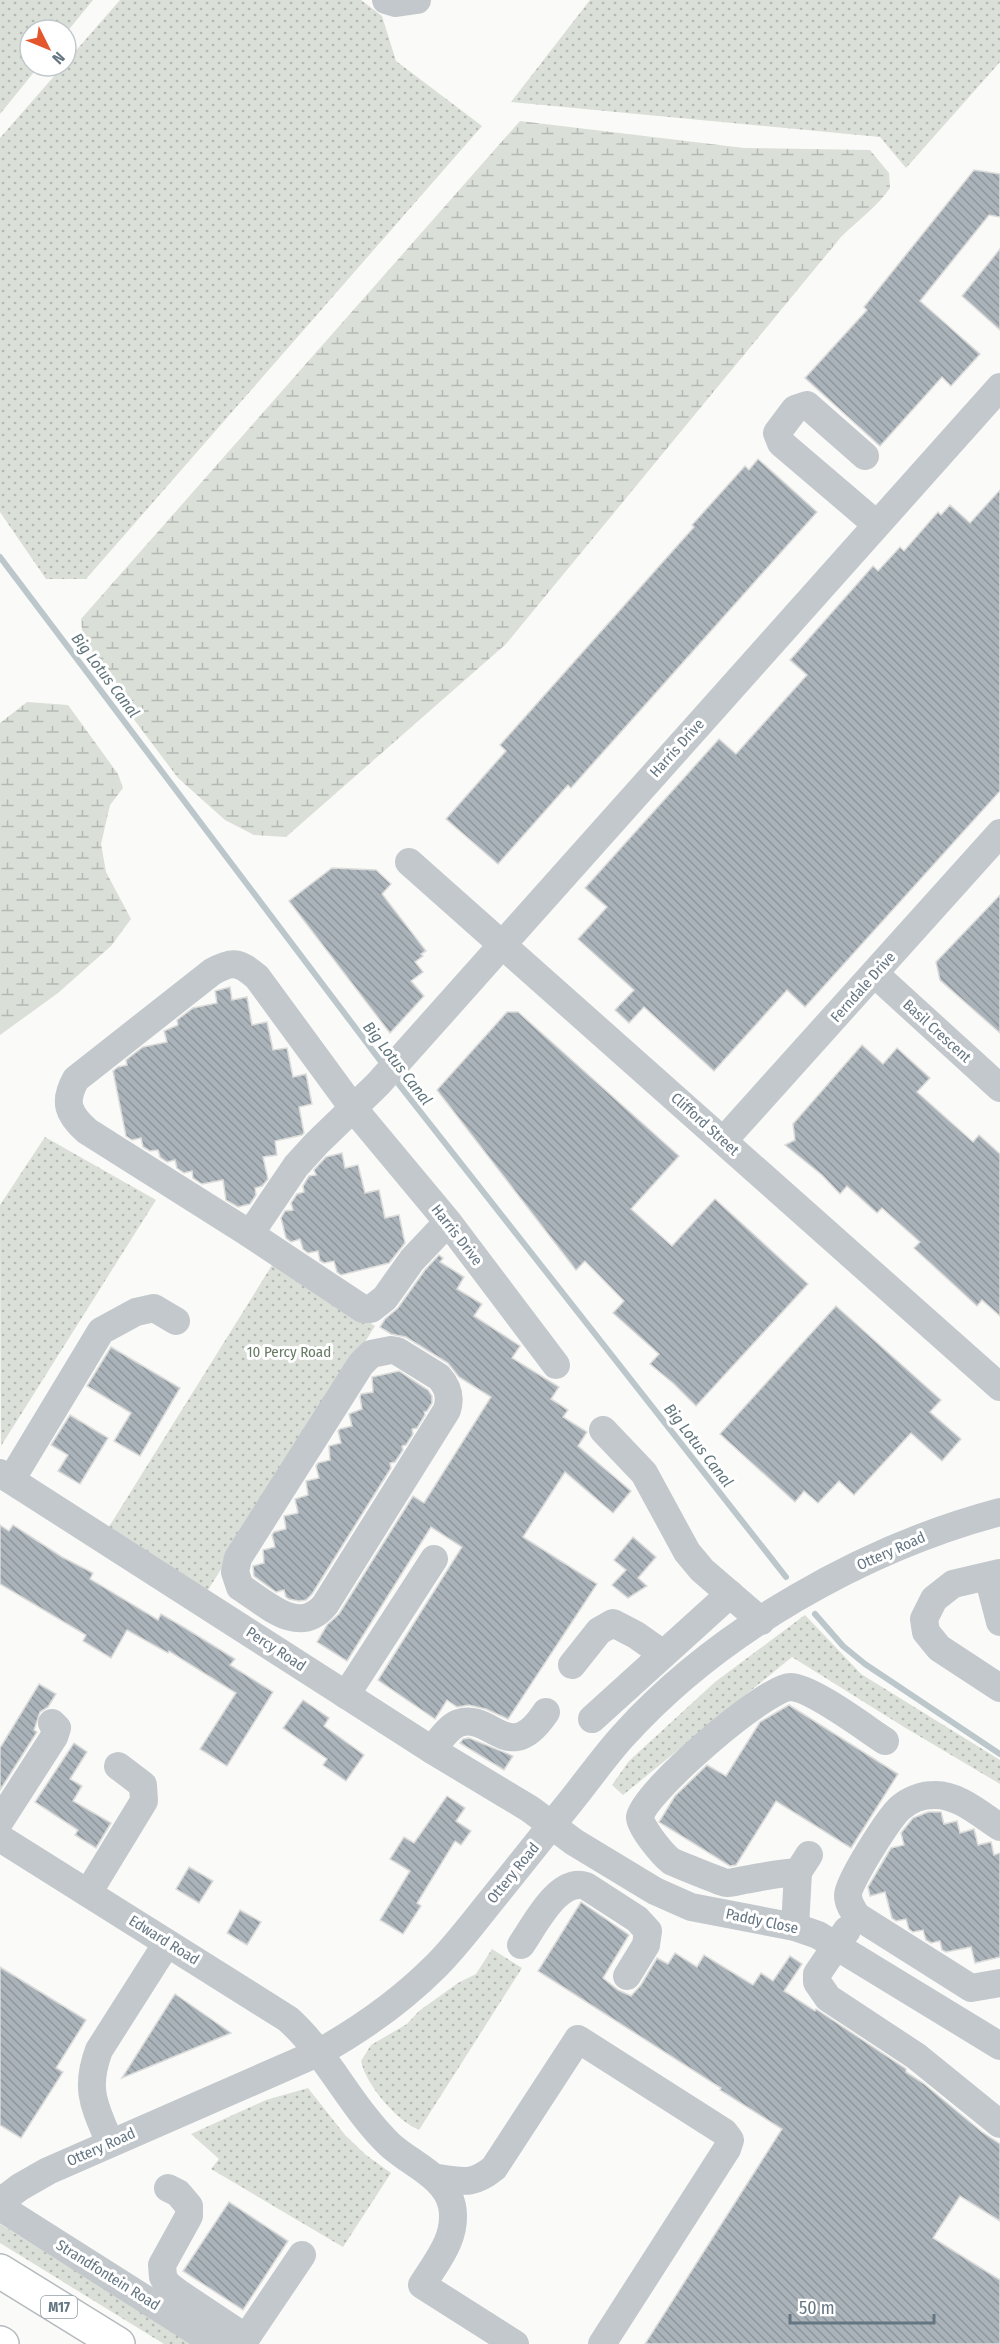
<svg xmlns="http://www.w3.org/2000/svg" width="1000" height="2344" font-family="'Fira Sans Condensed',sans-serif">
  <defs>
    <pattern id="green-dots" width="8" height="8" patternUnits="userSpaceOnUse" patternTransform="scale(1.5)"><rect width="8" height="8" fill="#dadfd7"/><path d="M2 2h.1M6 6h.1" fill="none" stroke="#b4b9b4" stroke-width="1.8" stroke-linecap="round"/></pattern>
    <pattern id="wetland-marsh" width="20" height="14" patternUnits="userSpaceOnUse" patternTransform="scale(1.5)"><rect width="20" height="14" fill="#dadfd7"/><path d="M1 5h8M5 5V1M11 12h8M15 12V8" fill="none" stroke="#b4b9b4"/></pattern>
    <pattern id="building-back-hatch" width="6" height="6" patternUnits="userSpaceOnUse" patternTransform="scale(1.5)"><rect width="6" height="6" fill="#aab3b9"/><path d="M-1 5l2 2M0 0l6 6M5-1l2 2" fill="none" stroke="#8e969c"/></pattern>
  </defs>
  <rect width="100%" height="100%" fill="#fafaf8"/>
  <g fill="url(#green-dots)">
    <polygon points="0,0 93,0 66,33 66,30 30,30 30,66 39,66 0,114"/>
    <polygon points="120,0 361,0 382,16 396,61 482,126 86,579 46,579 0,512 0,138 63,66 66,66 66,62"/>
    <polygon points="590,0 1000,0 1000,62 906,168 880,137 511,102"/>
    <polygon points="45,1137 156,1200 1,1446 0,1205"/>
    <polygon points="274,1262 375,1326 206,1593 107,1530"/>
    <polygon points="805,1615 861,1674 1000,1760 1000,1784 904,1727 792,1657 623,1795 612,1785 629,1761 715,1682"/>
    <path d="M492 1949 522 1968 419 2130C396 2120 366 2085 361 2061L371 2045 407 2024 419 2011 458 1983 476 1974Z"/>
    <polygon points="308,2088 345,2135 366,2155 391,2173 343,2247 211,2169 219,2159 191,2134 266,2100"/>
    <polygon points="0,2224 193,2344 164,2344 18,2254 0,2243"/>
  </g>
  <g fill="url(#wetland-marsh)">
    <path d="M520 121 744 148 870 150 889 173 890 188C878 206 857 221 841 237L506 644 286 837 254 835 225 820 178 778 84 653 81 619Z"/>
    <polygon points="27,702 68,705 118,774 123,788 110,805 101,844 106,872 131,919 111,946 58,993 0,1035 0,723"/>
  </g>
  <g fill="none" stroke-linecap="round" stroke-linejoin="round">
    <g stroke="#bbc7cb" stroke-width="6">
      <polyline points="0,557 385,1067"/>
      <polyline points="393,1077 786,1577"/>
      <polyline points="815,1614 843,1646 865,1664 1000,1754"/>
    </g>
  </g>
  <g fill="url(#building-back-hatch)" stroke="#dcdcda" stroke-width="1.5">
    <polygon points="974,170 1000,174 1000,217 989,215 920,301 980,354 951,386 942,377 880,446 805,378 867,310 864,307"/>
    <polygon points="1000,249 1000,330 962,296"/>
    <polygon points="758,459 817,512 571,788 568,785 498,864 446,819 506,751 500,745 694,527 692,525 745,466 749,470"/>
    <polygon points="1000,490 1000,791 805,1007 787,990 714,1071 644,1007 629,1023 615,1010 634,990 578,939 607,907 585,888 719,739 736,754 807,675 790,660 873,566 878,571 900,547 904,551 938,512 941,515 950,505 970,523"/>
    <polygon points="332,868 376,870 391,884 382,894 426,951 421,954 423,956 415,962 423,972 411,981 424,996 390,1033 289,901"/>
    <polygon points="1000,895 1000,1033 940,980 936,962"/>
    <polygon points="230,987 232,1000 247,997 252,1025 267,1022 273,1050 287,1048 293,1077 306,1074 312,1104 299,1107 304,1133 302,1135 275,1141 277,1155 263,1157 268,1179 262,1186 255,1188 256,1195 250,1204 238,1207 226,1200 223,1180 202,1184 193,1178 192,1171 184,1173 177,1168 175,1160 167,1162 160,1157 158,1150 150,1151 143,1147 141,1138 132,1140 126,1136 113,1071 118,1067 127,1065 126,1060 143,1047 167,1042 164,1031 178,1025 177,1020 193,1008 217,1003 215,991"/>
    <polygon points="507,1012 518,1012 679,1156 631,1209 672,1246 715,1199 808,1284 696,1406 673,1383 650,1364 659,1354 613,1313 624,1301 585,1261 576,1270 437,1090"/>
    <polygon points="862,1045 883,1064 897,1048 930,1078 917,1092 973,1142 979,1135 1000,1154 1000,1316 982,1300 977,1306 914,1248 920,1242 882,1208 877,1213 847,1186 840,1194 822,1175 785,1145 795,1140 793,1124"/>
    <polygon points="342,1153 345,1168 358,1165 365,1193 379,1190 385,1218 399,1215 405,1243 389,1263 341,1275 337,1272 334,1261 324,1263 320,1261 318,1251 308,1253 303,1249 300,1239 291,1242 286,1238 281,1218 285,1211 293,1210 291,1203 297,1194 304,1192 303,1186 309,1176 316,1175 314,1170 326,1157"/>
    <polygon points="439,1255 443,1258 440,1262 464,1277 457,1289 482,1304 474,1316 520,1346 512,1358 559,1387 551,1399 568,1410 563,1417 587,1432 578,1446 631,1491 613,1513 565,1472 523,1537 597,1584 508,1719 486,1709 469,1705 457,1707 447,1700 435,1719 378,1680 462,1547 431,1527 347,1661 317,1642 327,1625 339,1614 413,1496 424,1503 491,1397 459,1377 448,1363 406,1337 391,1334 380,1327 385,1319 398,1308 425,1270"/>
    <polygon points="836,1306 941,1400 930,1412 961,1439 942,1461 911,1433 854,1495 839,1481 818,1503 804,1491 795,1502 720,1434"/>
    <polygon points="111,1347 180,1388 140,1456 114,1441 131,1413 87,1386"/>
    <polygon points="399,1371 428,1390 432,1396 432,1403 427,1411 424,1412 425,1415 417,1428 412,1429 413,1434 406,1445 402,1446 403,1450 395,1462 390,1463 391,1468 312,1594 306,1600 299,1601 289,1599 286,1597 284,1590 276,1592 254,1576 253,1566 264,1563 263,1550 275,1547 272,1535 274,1532 286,1529 284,1516 298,1513 295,1499 308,1495 306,1481 319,1478 316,1466 318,1463 330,1460 329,1446 341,1443 338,1431 340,1429 352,1426 349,1414 362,1409 360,1397 361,1394 373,1392 372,1377"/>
    <polygon points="70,1415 108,1438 80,1484 58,1471 68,1455 51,1445"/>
    <polygon points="0,1525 9,1531 13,1525 62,1557 93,1573 90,1579 158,1620 161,1614 185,1628 235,1659 230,1665 273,1692 227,1766 200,1749 236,1693 169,1651 168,1653 127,1630 111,1658 83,1641 86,1635 0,1584"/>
    <polygon points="633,1537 656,1557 638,1578 647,1586 628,1598 612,1585 626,1570 614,1560"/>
    <polygon points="39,1684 56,1694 48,1707 40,1712 34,1730 37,1732 0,1790 0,1748"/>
    <polygon points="303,1700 329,1718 324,1726 364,1755 346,1781 323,1765 327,1759 283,1728"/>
    <polygon points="789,1705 898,1774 851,1848 776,1801 736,1865 730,1866 659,1822 675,1796 707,1765 726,1776 760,1722"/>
    <polygon points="469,1738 513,1756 504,1770 460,1743 463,1739"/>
    <polygon points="74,1743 87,1752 70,1779 82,1786 73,1801 111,1823 96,1848 75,1835 78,1830 35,1802"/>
    <polygon points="447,1796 465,1808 456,1821 471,1831 461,1845 455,1841 417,1903 421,1906 403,1934 380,1920 410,1871 390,1859 404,1837 414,1843"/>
    <polygon points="928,1812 941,1812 944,1824 957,1821 960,1833 974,1829 978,1845 991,1842 994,1855 1000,1853 1000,1957 975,1963 971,1947 946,1952 942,1950 940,1941 931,1943 926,1940 923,1930 913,1932 909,1929 906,1919 896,1921 892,1918 885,1892 870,1896 868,1887 891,1848 904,1845 901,1833 913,1818"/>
    <polygon points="189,1867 213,1881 199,1903 176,1889"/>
    <polygon points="581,1902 629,1935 603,1978 618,1990 631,1996 641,1985 657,1958 668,1964 675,1953 697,1967 704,1955 753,1985 761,1973 773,1981 790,1956 802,1964 784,1991 815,2011 816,2009 906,2069 906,2072 923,2083 982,2132 1000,2144 1000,2221 960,2196 933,2238 1000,2280 1000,2344 645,2344 782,2129 720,2090 721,2088 538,1971"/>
    <polygon points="240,1910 261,1922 247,1945 227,1933"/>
    <polygon points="0,1967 86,2020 56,2068 63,2072 21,2138 0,2125"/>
    <polygon points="175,1994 231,2033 122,2078"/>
    <polygon points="229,2202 288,2241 243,2310 183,2271"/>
  </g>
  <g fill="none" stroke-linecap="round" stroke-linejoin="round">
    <g stroke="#b5babe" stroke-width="36">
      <g id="major">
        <polyline points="0,2271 118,2344"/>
        <polyline points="0,2343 2,2344"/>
      </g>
    </g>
    <g stroke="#c3c8cc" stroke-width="28">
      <polyline points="386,0 396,3 417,0"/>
      <polyline points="865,456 807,405 795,409 777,433 781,443 876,524"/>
      <polyline points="409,862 1000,1387"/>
      <polyline points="875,974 1000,1088"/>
      <polyline points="724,1140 1000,833"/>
      <path d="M448 1222 412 1260 385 1298 371 1309H363L250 1234 87 1131C68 1114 63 1102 76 1079L212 972C233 960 239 962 257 977L353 1108 448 1222 556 1365"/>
      <polyline points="250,1234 296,1166 317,1143 378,1084 1000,387"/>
      <path d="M391 1350 397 1351 439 1377C448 1387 451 1397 447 1410L325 1605C298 1637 266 1603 240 1587L235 1572 238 1558 361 1364 371 1354Z"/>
      <polyline points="603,1430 644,1473 687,1552 702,1570 761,1621"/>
      <polyline points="0,1473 432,1750 530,1809 574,1842 655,1891 691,1907 795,1927 818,1935 1000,2046"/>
      <polyline points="11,1480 101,1331 136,1312 154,1308 176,1321"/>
      <polyline points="1000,1573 953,1584 934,1599 924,1619 926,1632 939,1648 1000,1688"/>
      <polyline points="988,1576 1000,1622"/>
      <polyline points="572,1665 599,1631 613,1623 636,1635 663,1654"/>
      <polyline points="346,1695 434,1559"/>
      <polyline points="592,1719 730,1594"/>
      <path d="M432 1750C439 1741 448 1727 459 1723 492 1712 509 1768 546 1712"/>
      <polyline points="0,1821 54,1737 57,1728 52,1723"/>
      <path d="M1000 1827C981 1815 958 1794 934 1795 922 1795 909 1800 900 1808 889 1818 848 1882 848 1895 848 1903 852 1909 857 1916L971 1988 1000 1983"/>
      <path d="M0 1838 288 2019C328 2055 350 2106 389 2144 410 2164 446 2176 452 2206 458 2237 437 2261 422 2285L515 2344"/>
      <path d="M809 1855 798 1872C780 1873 762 1877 744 1880 739 1881 731 1883 726 1883 722 1882 674 1863 671 1861 663 1855 639 1826 640 1817 645 1791 765 1688 790 1687 811 1687 865 1728 885 1741"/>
      <polyline points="88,1893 144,1801 143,1785 118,1766"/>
      <polyline points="795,1927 798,1872"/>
      <polyline points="847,1930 817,1974 817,1982 828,1998 916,2056 1000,2124"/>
      <path d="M521 1945C535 1925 558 1877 586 1886L637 1919 648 1931 646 1945 627 1976"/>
      <path d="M110 2143C95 2107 84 2090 99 2050L167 1943"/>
      <path d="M436 2178C462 2181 472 2186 494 2168L578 2039 724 2132 730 2140 727 2149 602 2344"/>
      <polyline points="168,2188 178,2193 189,2206 189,2216 162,2265 163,2277 167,2284 180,2294 246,2338"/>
      <path d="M0 2202 20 2187 48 2171 320 2052C363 2028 401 2001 436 1966 454 1948 470 1927 486 1907 514 1872 543 1836 571 1801 588 1780 604 1757 622 1737 717 1631 864 1548 1000 1512"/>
      <polyline points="0,2207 216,2344"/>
      <polyline points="242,2344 302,2255"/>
    </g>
    <use href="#major" stroke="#fff" stroke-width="33"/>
  </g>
  <g text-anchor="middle" stroke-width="6" stroke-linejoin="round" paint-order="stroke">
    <rect fill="#fff" stroke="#939fa8" stroke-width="1.5" x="41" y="2296" width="36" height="22" rx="4.5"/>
    <g font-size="14" font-weight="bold" fill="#657683">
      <text x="59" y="2312">M17</text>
    </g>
    <g font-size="15" fill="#657683" stroke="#fff">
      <text transform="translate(677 748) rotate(-48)" y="5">Harris Drive</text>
      <text transform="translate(863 987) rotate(-48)" y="5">Ferndale Drive</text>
      <text transform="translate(937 1031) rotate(42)" y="5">Basil Crescent</text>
      <text transform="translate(705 1124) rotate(42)" y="5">Clifford Street</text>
      <text transform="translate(457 1235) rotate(52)" y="5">Harris Drive</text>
      <text transform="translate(891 1551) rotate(-24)" y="5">Ottery Road</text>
      <text transform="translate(276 1649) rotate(33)" y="5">Percy Road</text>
      <text transform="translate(513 1873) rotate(-51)" y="5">Ottery Road</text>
      <text transform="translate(762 1921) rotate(12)" y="5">Paddy Close</text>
      <text transform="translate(164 1940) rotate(32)" y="5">Edward Road</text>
      <text transform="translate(101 2147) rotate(-24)" y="5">Ottery Road</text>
      <text transform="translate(108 2275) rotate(32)" y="5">Strandfontein Road</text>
    </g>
    <g font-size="15" fill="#687a64" stroke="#fff">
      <text x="289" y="1357">10 Percy Road</text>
    </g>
    <g font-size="16" font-style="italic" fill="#60757c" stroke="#fff">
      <text transform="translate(106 675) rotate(53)" y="6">Big Lotus Canal</text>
      <text transform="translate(398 1063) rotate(52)" y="6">Big Lotus Canal</text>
      <text transform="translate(699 1445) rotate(52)" y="6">Big Lotus Canal</text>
    </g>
  </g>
  <g transform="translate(48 48) rotate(133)"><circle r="28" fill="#ffffff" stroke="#c1c8cd" stroke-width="1.5"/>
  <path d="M0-4.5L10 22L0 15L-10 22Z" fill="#e4572e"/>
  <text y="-9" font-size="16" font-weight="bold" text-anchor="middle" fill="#657683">N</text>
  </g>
  <path d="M790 2314v9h144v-9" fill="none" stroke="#657683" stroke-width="3"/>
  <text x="799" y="2314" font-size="18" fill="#657683" stroke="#ffffff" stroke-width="4.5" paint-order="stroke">50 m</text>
</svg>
